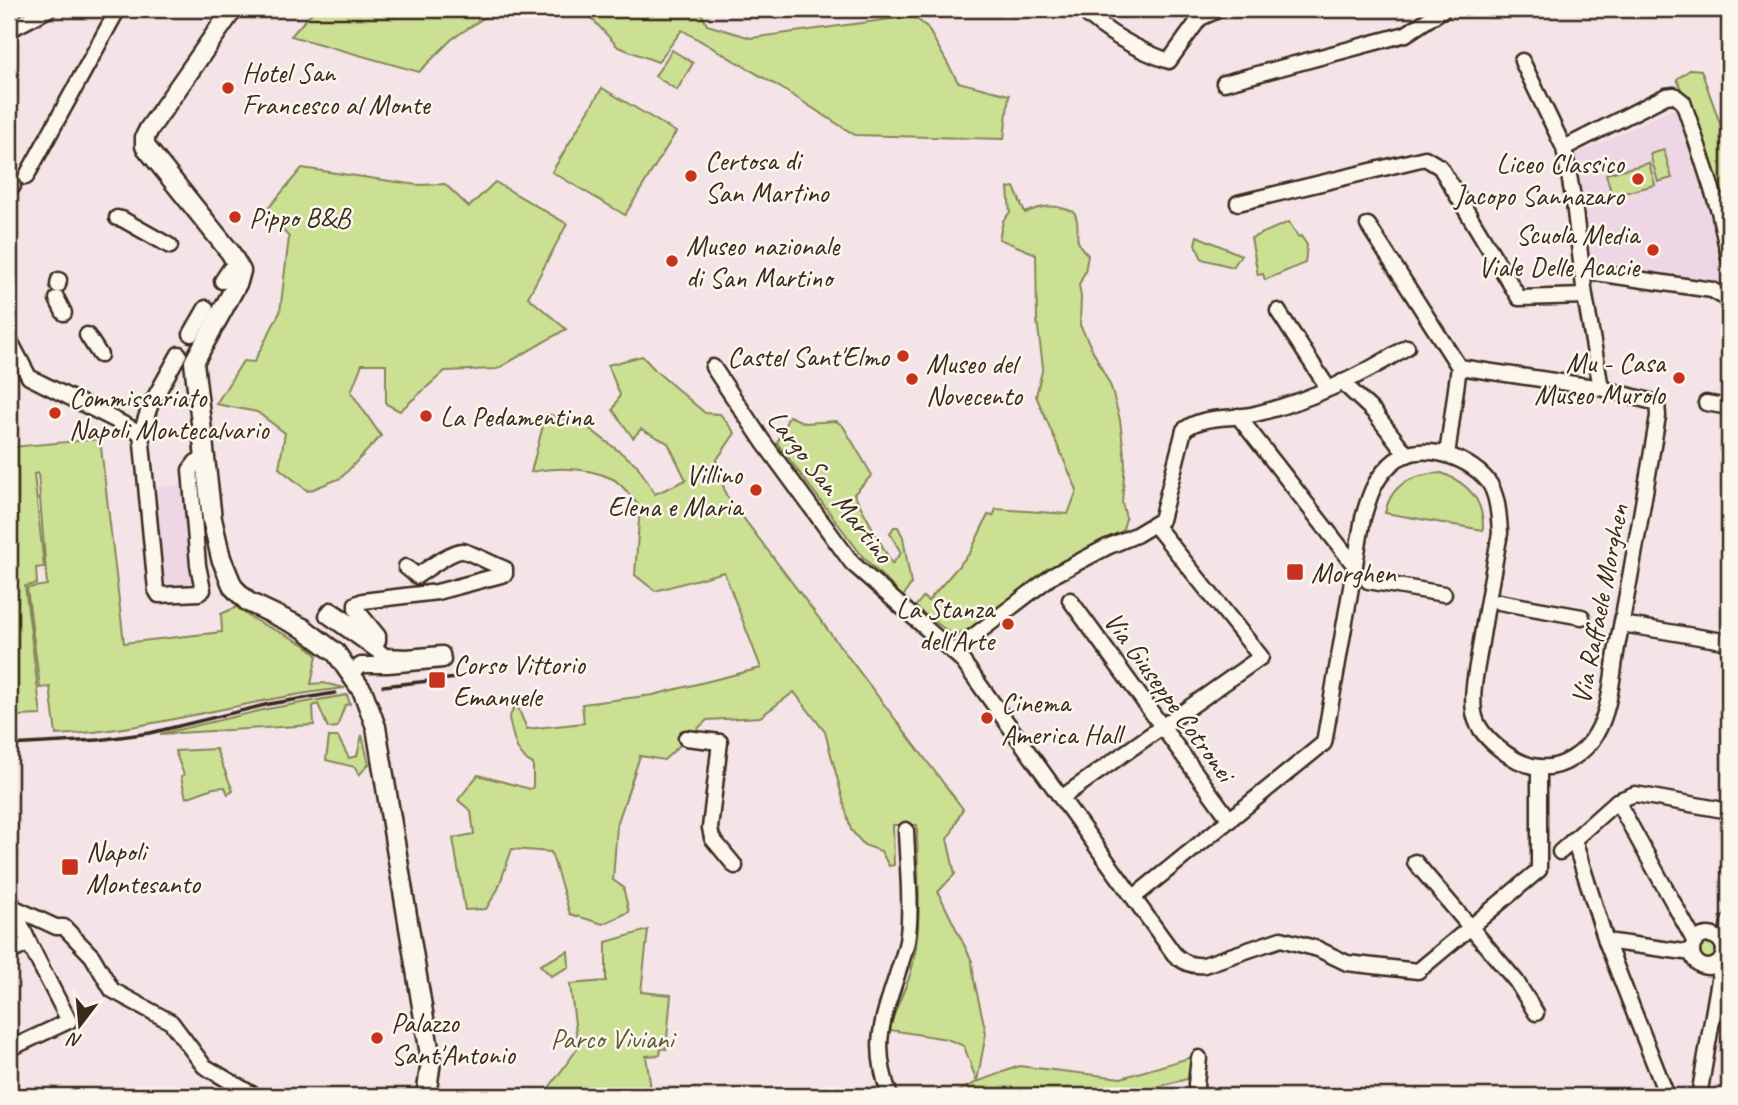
<svg xmlns="http://www.w3.org/2000/svg" width="1738" height="1105" font-family="Caveat,sans-serif">
  <rect width="100%" height="100%" fill="#f4e4e7"/>
  <filter id="ink" filterUnits="userSpaceOnUse"><feTurbulence type="fractalNoise" baseFrequency=".0143" numOctaves="2"/><feDisplacementMap in="SourceGraphic" scale="14" xChannelSelector="R" yChannelSelector="G"/><feConvolveMatrix kernelMatrix="1 2 1 2 8 2 1 2 1" color-interpolation-filters="sRGB"/></filter>
  <g filter="url(#ink)">
    <g fill="#efd6e4">
      <polygon points="1675,108 1707,202 1724,285 1591,266 1573,156"/>
      <polygon points="182,484 193,586 163,590 152,488"/>
    </g>
    <g fill="#cce094" stroke="#848559" stroke-width="2">
      <polygon points="315,9 497,9 452,39 419,72 291,36"/>
      <polygon points="583,9 699,9 707,25 751,38 913,16 927,27 958,82 1009,95 1004,139 855,135 781,88 682,30 658,62 618,47"/>
      <polygon points="672,50 693,63 677,90 655,76"/>
      <polygon points="1691,69 1701,70 1729,149 1729,203 1726,202 1677,79"/>
      <polygon points="602,88 676,132 625,215 552,172"/>
      <polygon points="1664,150 1672,178 1658,182 1650,154"/>
      <polygon points="1649,163 1655,185 1612,196 1606,174"/>
      <polygon points="302,168 417,185 445,184 469,207 495,182 567,224 528,297 566,329 497,369 445,371 400,411 386,404 386,364 362,364 351,392 381,436 341,478 308,491 279,468 285,433 257,412 216,404 243,361 254,362 280,312 289,237 266,211"/>
      <path d="M1014 187 1025 213C1043 205 1055 204 1074 212 1084 232 1068 236 1088 255L1085 272 1079 285 1081 297 1080 325 1111 387 1120 420 1125 462 1122 502 1126 518 1122 533 1059 565 976 627 953 635 915 607 923 597 928 601 970 553 988 515 993 516 996 509 1068 514 1077 490 1036 396 1043 367 1037 320 1036 254 999 239 1003 221 1010 212 1008 188Z"/>
      <polygon points="1289,222 1298,237 1301,236 1307,245 1305,263 1265,280 1263,274 1258,275 1251,238"/>
      <polygon points="1197,236 1241,255 1233,267 1202,259 1195,244"/>
      <path d="M642 356 657 372 705 413 720 414 735 433 716 461 726 495 963 809C956 819 955 830 947 839L955 874 938 892 972 961 974 980 986 1033 977 1082 1019 1066 1121 1078 1192 1057 1191 1078 1138 1092 1137 1096H949L977 1082 964 1046 947 1039 890 1030C895 1004 908 988 913 964 923 919 917 871 917 825H893L894 865 889 866 881 851 864 845 851 830 825 732 794 692 760 717 707 720 664 760 640 756 617 825 613 880 623 887 629 912 603 924 570 914 551 852 512 849 498 889 486 909 465 910 453 838 474 834 471 811 458 800 478 775 530 789 533 787V764C515 756 513 735 509 718L516 703 527 729 584 723 582 704 653 695 761 668 724 572 655 591 635 575 640 507C632 499 623 484 613 479 587 467 558 467 531 472L546 414 582 423 637 465 655 494 686 480 668 443 641 429 633 438 613 410 620 395 608 365Z"/>
      <polygon points="789,416 805,423 836,421 843,426 872,475 854,494 892,564 901,553 890,533 894,527 898,527 903,537 911,584 903,597 863,557 777,443"/>
      <path d="M10 435 12 447 100 439 124 643 222 632 221 614 237 607C260 629 295 633 317 655L311 684 323 683 345 688C248 698 153 731 56 735L50 687 40 688 27 588 47 585 38 473 34 474 44 567 36 568 37 584 25 586 41 715 18 716 17 711H13L9 707Z"/>
      <path d="M1442 473C1469 484 1484 500 1483 530L1385 513C1391 483 1414 474 1442 473Z"/>
      <polygon points="347,695 350,704 345,705 337,727 328,728 318,704 313,706 314,725 160,734 267,709"/>
      <polygon points="362,735 369,764 359,775 355,767 326,760 329,737 338,737 349,758 357,756"/>
      <polygon points="216,749 233,791 228,794 225,787 213,788 186,798 181,777 184,775 175,751"/>
      <polygon points="648,930 641,992 671,995 666,1049 661,1048 660,1055 646,1056 652,1096 543,1096 578,1048 570,984 606,981 606,942"/>
      <circle cx="1708" cy="951" r="11"/>
      <polygon points="568,951 569,967 551,976 540,965"/>
    </g>
    <g fill="none" stroke-linecap="round" stroke-linejoin="round">
      <g stroke="#3b2a1e" stroke-width="19">
        <g id="minor">
          <path d="M1081 9C1106 32 1137 50 1169 61L1200 18 1220 9"/>
          <polyline points="9,30 49,9"/>
          <polyline points="1522,61 1564,148 1574,203 1585,296 1601,388"/>
          <polyline points="1224,83 1406,34 1444,9"/>
          <polyline points="1564,148 1666,96 1674,95 1683,102 1697,143 1719,211 1729,258"/>
          <polyline points="9,177 13,186"/>
          <polyline points="26,177 118,9"/>
          <polyline points="1238,203 1425,158 1440,167 1519,298 1585,296"/>
          <polyline points="117,218 122,219 170,246"/>
          <polyline points="1368,225 1459,367 1447,455"/>
          <polyline points="1582,271 1712,290 1729,300"/>
          <polyline points="222,281 230,269"/>
          <polyline points="58,285 59,280"/>
          <polyline points="57,299 64,313"/>
          <polyline points="1278,311 1328,388"/>
          <polyline points="191,334 206,308"/>
          <polyline points="87,335 100,355"/>
          <polyline points="9,339 29,377 141,433"/>
          <polyline points="179,354 150,406 141,433 156,590 159,595 199,593 203,590 198,565 190,470 196,462 205,461"/>
          <path d="M713 367 764 443 852 563 961 659 1174 954C1184 963 1191 966 1204 965L1281 939 1318 949 1347 963 1418 971 1539 870V767"/>
          <polyline points="1342,382 1374,412 1407,455"/>
          <polyline points="1706,403 1729,407"/>
          <polyline points="1238,416 1355,566"/>
          <polyline points="1368,581 1444,594"/>
          <polyline points="1070,600 1230,820"/>
          <polyline points="1499,602 1582,617"/>
          <polyline points="1622,624 1729,642"/>
          <path d="M954 651 1052 576 1107 547 1136 535 1161 520 1184 430C1204 414 1231 420 1255 414 1309 401 1361 376 1407 347"/>
          <path d="M351 672 361 665H388L443 660 442 654 407 657 385 656 327 615 331 610 378 641V636L356 609V604L363 601 437 592 505 574V569C497 566 467 551 463 551 452 550 426 570 417 576L406 567"/>
          <polyline points="686,738 720,742 710,828 712,838 735,866"/>
          <polyline points="1061,798 1261,657 1155,525"/>
          <polyline points="1617,801 1695,942"/>
          <polyline points="1574,840 1606,941 1667,1096"/>
          <polyline points="1560,852 1617,801 1635,794 1729,811"/>
          <polyline points="1415,862 1516,981 1536,1013"/>
          <polyline points="9,897 29,943 69,1021 9,1049"/>
          <path d="M1134 897 1324 743 1363 518C1369 497 1374 480 1390 465 1416 439 1466 455 1487 480 1498 493 1499 517 1500 533 1493 571 1486 610 1480 648 1477 668 1471 691 1474 712 1477 737 1515 765 1539 767 1562 770 1586 752 1596 734 1611 709 1612 675 1617 647 1632 570 1645 493 1658 416L1657 403 1601 388 1459 367"/>
          <polyline points="15,908 56,927 64,927 92,956 112,990 171,1022 204,1066 255,1096"/>
          <circle cx="1708" cy="951" r="16"/>
          <polyline points="1606,941 1692,953"/>
          <polyline points="9,953 29,943"/>
          <path d="M890 1096C872 1046 881 1024 897 975 901 962 907 948 908 934 912 903 907 862 906 830"/>
          <polyline points="1197,1096 1196,1084 1199,1058"/>
          <polyline points="1699,1096 1729,922"/>
        </g>
      </g>
      <g stroke="#3b2a1e" stroke-width="23">
        <polyline id="major" points="233,9 149,129 145,137 145,146 230,252 241,271 238,282 194,362 212,519 221,558 233,587 248,602 303,628 336,653 363,692 376,727 431,1061 426,1096"/>
      </g>
      <use href="#minor" stroke="#fbf7ec" stroke-width="14"/>
      <use href="#major" stroke="#fbf7ec" stroke-width="18"/>
      <g stroke="#3b2a1e" stroke-width="3.5">
        <polyline points="383,686 457,678"/>
        <polyline points="9,745 98,740 150,733 269,704 335,693"/>
      </g>
    </g>
  </g>
  <g fill="#c8321e" stroke="#fbf7ec" stroke-width="2.5">
    <circle cx="228" cy="88" r="7"/>
    <circle cx="691" cy="176" r="7"/>
    <circle cx="1638" cy="179" r="7"/>
    <circle cx="235" cy="217" r="7"/>
    <circle cx="1653" cy="250" r="7"/>
    <circle cx="672" cy="261" r="7"/>
    <circle cx="903" cy="356" r="7"/>
    <circle cx="1679" cy="378" r="7"/>
    <circle cx="912" cy="379" r="7"/>
    <circle cx="55" cy="413" r="7"/>
    <circle cx="426" cy="416" r="7"/>
    <circle cx="756" cy="490" r="7"/>
    <rect x="1286" y="563" width="18" height="18" rx="3.5"/>
    <circle cx="1008" cy="624" r="7"/>
    <rect x="428" y="671" width="18" height="18" rx="3.5"/>
    <circle cx="987" cy="718" r="7"/>
    <rect x="61" y="858" width="18" height="18" rx="3.5"/>
    <circle cx="377" cy="1038" r="7"/>
  </g>
  <g text-anchor="middle" stroke-width="5" stroke-linejoin="round" paint-order="stroke">
    <g font-size="28" fill="#3b2a1e" stroke="#fbf7ec" text-anchor="start">
      <text x="242" y="82">Hotel San<tspan x="242" dy="32">Francesco al Monte</tspan></text>
      <text x="705" y="170">Certosa di<tspan x="705" dy="32">San Martino</tspan></text>
      <text x="1624" y="173" text-anchor="end">Liceo Classico<tspan x="1624" dy="32">Jacopo Sannazaro</tspan></text>
      <text x="249" y="227">Pippo B&amp;B</text>
      <text x="1639" y="244" text-anchor="end">Scuola Media<tspan x="1639" dy="32">Viale Delle Acacie</tspan></text>
      <text x="686" y="255">Museo nazionale<tspan x="686" dy="32">di San Martino</tspan></text>
      <text x="889" y="366" text-anchor="end">Castel Sant'Elmo</text>
      <text x="1665" y="372" text-anchor="end">Mu - Casa<tspan x="1665" dy="32">Museo Murolo</tspan></text>
      <text x="926" y="373">Museo del<tspan x="926" dy="32">Novecento</tspan></text>
      <text x="69" y="407">Commissariato<tspan x="69" dy="32">Napoli Montecalvario</tspan></text>
      <text x="440" y="426">La Pedamentina</text>
      <text x="742" y="484" text-anchor="end">Villino<tspan x="742" dy="32">Elena e Maria</tspan></text>
      <text x="1311" y="582">Morghen</text>
      <text x="994" y="618" text-anchor="end">La Stanza<tspan x="994" dy="32">dell'Arte</tspan></text>
      <text x="453" y="674">Corso Vittorio<tspan x="453" dy="32">Emanuele</tspan></text>
      <text x="1001" y="712">Cinema<tspan x="1001" dy="32">America Hall</tspan></text>
      <text x="86" y="861">Napoli<tspan x="86" dy="32">Montesanto</tspan></text>
      <text x="391" y="1032">Palazzo<tspan x="391" dy="32">Sant'Antonio</tspan></text>
    </g>
    <g font-size="28" fill="#3b2a1e" stroke="#fbf7ec">
      <text transform="translate(831 486) rotate(52)" y="10">Largo San Martino</text>
      <text transform="translate(1599 604) rotate(-79)" y="10">Via Raffaele Morghen</text>
      <text transform="translate(1170 696) rotate(54)" y="10">Via Giuseppe Cotronei</text>
    </g>
    <g font-size="28" fill="#5f583c" stroke="#fbf7ec">
      <text x="612" y="1048">Parco Viviani</text>
    </g>
  </g>
  <rect width="1738" height="1105" fill="none" stroke="#fbf7ec" stroke-width="35"/>
  <rect x="18" y="18" width="1703" height="1070" fill="none" stroke="#3b2a1e" stroke-width="2.5" filter="url(#ink)"/>
  <g transform="translate(80 1025) rotate(196)" stroke="#fbf7ec" stroke-width="5" paint-order="stroke">
  <path d="M0-5L12 26L0 18L-12 26Z" fill="#3b2a1e"/>
  <text y="-10" font-size="19" font-weight="bold" text-anchor="middle" fill="#3b2a1e">N</text>
  </g>
</svg>
